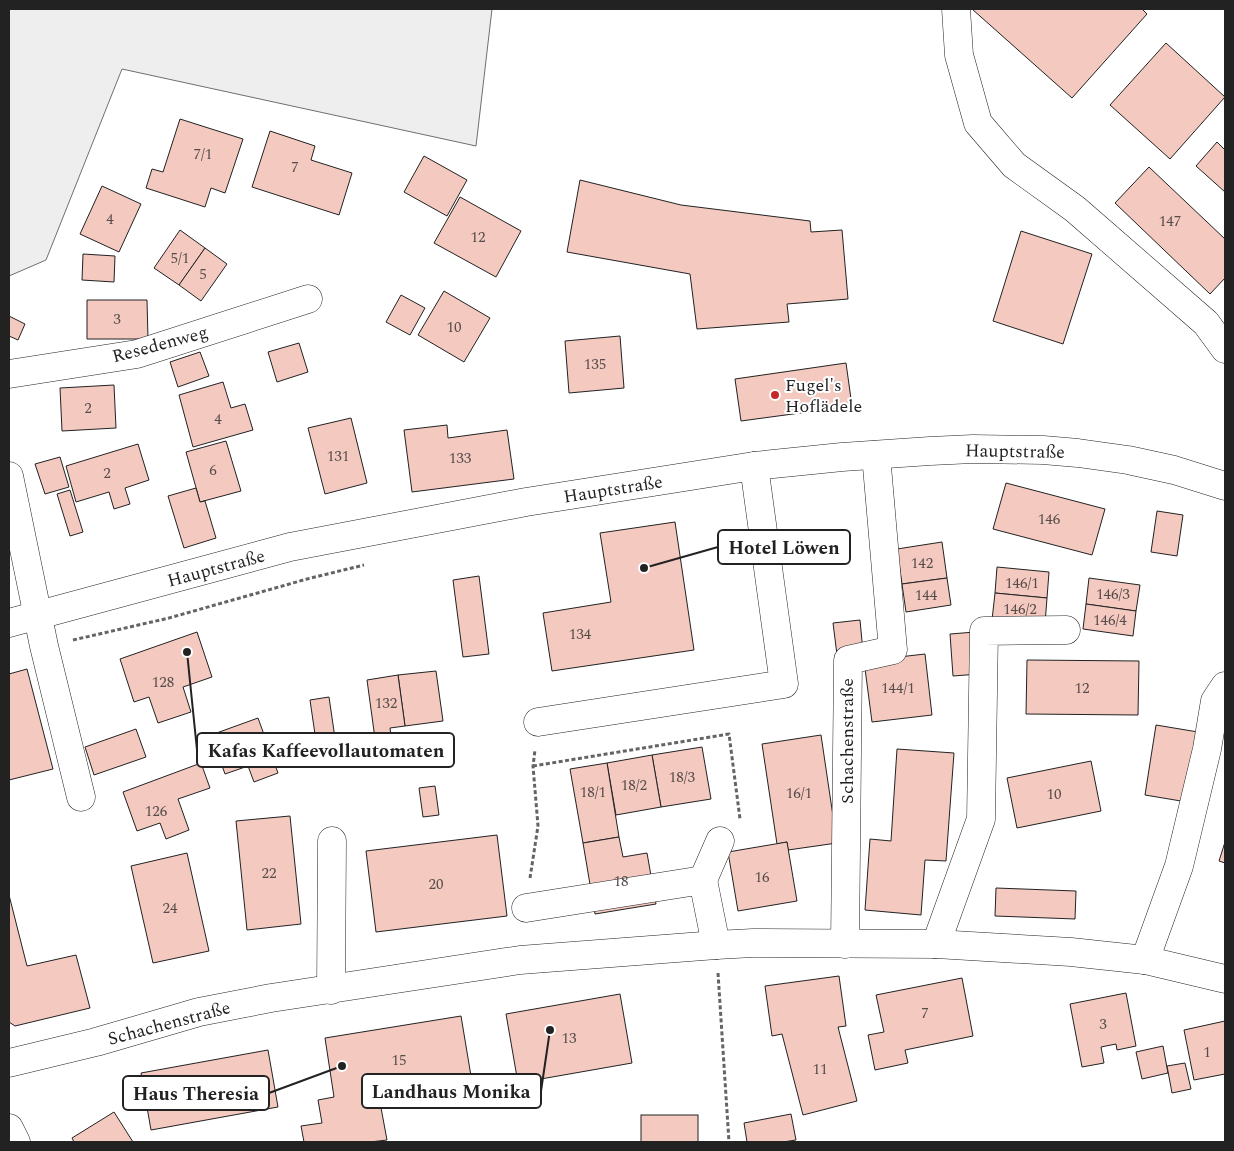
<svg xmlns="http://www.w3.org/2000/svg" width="1234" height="1151" font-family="Spectral,serif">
  <rect width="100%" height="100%" fill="#fff"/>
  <polygon fill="#eee" stroke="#6f6f6f" points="9,9 492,9 476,146 122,69 46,260 9,276"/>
  <g fill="#f3c9c0" stroke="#222">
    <polygon points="972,9 1142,9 1147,14 1072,98"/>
    <polygon points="1166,43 1225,97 1170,159 1110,105"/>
    <polygon points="180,119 243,139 225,193 211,188 205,207 146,188 152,169 163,172"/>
    <polygon points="270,131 315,146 311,160 352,173 339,215 252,187"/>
    <polygon points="1217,142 1225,150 1225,192 1196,166"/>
    <polygon points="424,156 467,180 447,216 404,192"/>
    <polygon points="1149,167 1225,239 1225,278 1210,294 1115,203"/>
    <polygon points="580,180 681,205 810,221 811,232 842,230 848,299 787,304 789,322 697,329 690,274 567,252"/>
    <polygon points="102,186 141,204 119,252 80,234"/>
    <polygon points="460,197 521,231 496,277 434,243"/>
    <polygon points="180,230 205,248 179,285 154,268"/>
    <polygon points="1021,231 1092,254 1063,344 993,321"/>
    <polygon points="205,248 227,264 201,301 179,285"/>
    <polygon points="83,254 115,256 114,282 82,280"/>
    <polygon points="444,291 490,318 464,362 418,335"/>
    <polygon points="401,295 425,308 410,335 386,322"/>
    <polygon points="87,300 147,300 148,339 87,339"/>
    <polygon points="9,316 25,324 18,340 9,336"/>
    <polygon points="620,336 624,388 569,393 565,341"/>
    <polygon points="299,343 308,372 277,382 268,352"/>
    <polygon points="200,352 209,376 178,387 170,362"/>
    <polygon points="846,363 852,406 741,421 735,379"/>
    <polygon points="223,382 231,408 245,404 253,430 193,447 179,395"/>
    <polygon points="114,385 116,428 62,431 60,388"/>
    <polygon points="351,418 367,483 325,494 308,428"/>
    <polygon points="447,425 448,438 507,430 514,479 412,492 404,430"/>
    <polygon points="226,441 241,491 200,502 186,452"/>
    <polygon points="138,444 149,480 125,488 130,504 114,509 109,492 76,502 66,466"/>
    <polygon points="60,457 69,487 45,494 35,464"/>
    <polygon points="1006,483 1105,509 1092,555 993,529"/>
    <polygon points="196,488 200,502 205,501 216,538 184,548 168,496"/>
    <polygon points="70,490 83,532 70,536 57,494"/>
    <polygon points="1157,511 1183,515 1177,556 1151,552"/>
    <polygon points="675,522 694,650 552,671 543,613 611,602 600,533"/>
    <polygon points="942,542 947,578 902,584 897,549"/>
    <polygon points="997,567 1049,572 1047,598 995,593"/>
    <polygon points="479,576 489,654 463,657 453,580"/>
    <polygon points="947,578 951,605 906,612 902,584"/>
    <polygon points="1089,578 1140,585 1136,611 1086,604"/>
    <polygon points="995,593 1047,598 1045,624 992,620"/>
    <polygon points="1086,604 1136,611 1133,636 1083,629"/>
    <polygon points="860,620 863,652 837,655 833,623"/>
    <polygon points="197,632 212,677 183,687 191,712 158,723 149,697 134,702 120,659"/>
    <polygon points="975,632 979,674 953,676 950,634"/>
    <polygon points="925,654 932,715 872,722 864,661"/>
    <polygon points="1027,660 1139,661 1138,715 1026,714"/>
    <polygon points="27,669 53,769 9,780 9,674"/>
    <polygon points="436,671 443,721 405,726 398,675"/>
    <polygon points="398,675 405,726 390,728 392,744 376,746 367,680"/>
    <polygon points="329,697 336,745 317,748 310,700"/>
    <polygon points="258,718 278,773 254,782 248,766 225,774 211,735"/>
    <polygon points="1156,725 1198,732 1187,802 1145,795"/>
    <polygon points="136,729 146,757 94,775 85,747"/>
    <polygon points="821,735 837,843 788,850 787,842 777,844 762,744"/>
    <polygon points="702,747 711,799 661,807 652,755"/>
    <polygon points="897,749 954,753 946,861 925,860 921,915 865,910 870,839 891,841"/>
    <polygon points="652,755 661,807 616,815 607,763"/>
    <polygon points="1091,761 1101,811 1017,828 1007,778"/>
    <polygon points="201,763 210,788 178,799 189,830 166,839 160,823 137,831 123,792"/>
    <polygon points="607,763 619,837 583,843 570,769"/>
    <polygon points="435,786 439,815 423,817 419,788"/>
    <polygon points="290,816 301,924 247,930 236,821"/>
    <polygon points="497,835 507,916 376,932 366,851"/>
    <polygon points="619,837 623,857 647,853 656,904 595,914 583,843"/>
    <polygon points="787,842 797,901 738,911 728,852"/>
    <polygon points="1225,842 1225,863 1219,861"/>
    <polygon points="187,853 209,951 153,963 131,866"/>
    <polygon points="996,888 1076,891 1075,919 995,916"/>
    <polygon points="9,895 27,966 76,955 90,1008 15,1026 9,1022"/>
    <polygon points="839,976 846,1026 838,1027 857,1101 803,1115 782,1034 772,1036 765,986"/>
    <polygon points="962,978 973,1036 905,1050 908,1063 875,1070 868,1035 884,1032 876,995"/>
    <polygon points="1126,993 1136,1046 1117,1050 1116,1044 1101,1047 1104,1063 1082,1067 1070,1004"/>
    <polygon points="620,994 632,1063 518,1083 506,1014"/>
    <polygon points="461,1016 472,1082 379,1097 387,1140 370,1142 304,1142 301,1126 322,1123 318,1100 334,1097 325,1038"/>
    <polygon points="1225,1021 1225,1074 1194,1080 1184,1030"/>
    <polygon points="1163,1046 1168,1073 1142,1079 1136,1052"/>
    <polygon points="268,1050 278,1107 151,1130 141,1073"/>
    <polygon points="1185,1063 1191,1089 1172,1093 1167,1066"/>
    <polygon points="114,1112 133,1142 74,1142 72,1138"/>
    <polygon points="791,1114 796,1140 783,1142 747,1142 744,1123"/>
    <rect x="641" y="1115" width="57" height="27"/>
  </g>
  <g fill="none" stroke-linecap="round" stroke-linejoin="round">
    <g stroke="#222" stroke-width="29">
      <g id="minor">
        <polyline points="956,9 959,55 978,123 1014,165 1075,209 1206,323 1225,349"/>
        <polyline points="9,374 137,354 308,299"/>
        <polyline points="9,476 44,646 81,797"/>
        <polyline points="538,722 784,684 754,466"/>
        <polyline points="703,880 720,841"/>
        <polyline points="526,908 703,880 716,945"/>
        <polyline points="845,944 848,660 893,650 876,455"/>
        <polyline points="936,944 981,819 984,631 1066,630"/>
        <polyline points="1145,960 1179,866 1207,749 1215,701 1225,686"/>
        <polyline points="331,990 332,841"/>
        <polyline points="9,1063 96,1042 199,1012 271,998 520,960 716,945 753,943 936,944 1071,952 1145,960 1225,979"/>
        <polyline points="9,1128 16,1142"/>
      </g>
    </g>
    <g stroke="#222" stroke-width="29">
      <polyline id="major" points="9,623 290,547 526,502 754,466 842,457 930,451 973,449 1043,450 1078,453 1128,460 1174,470 1225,486"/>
    </g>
    <g stroke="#646464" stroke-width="3" stroke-dasharray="4 2.5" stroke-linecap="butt">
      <polyline points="73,640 169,618 307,579 364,565"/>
      <polyline points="533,766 729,734 740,819 739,820"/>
      <polyline points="530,878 538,826 533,766 535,750"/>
      <polyline points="718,973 729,1142"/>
    </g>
    <use href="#minor" stroke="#fff" stroke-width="28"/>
    <use href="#major" stroke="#fff" stroke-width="28"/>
  </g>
  <circle fill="#c62828" stroke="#fff" stroke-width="2" cx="775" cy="395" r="5"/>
  <g text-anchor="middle" stroke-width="4" stroke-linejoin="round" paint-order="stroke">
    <g font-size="15" fill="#564c4a">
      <text x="203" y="159">7/1</text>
      <text x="295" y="172">7</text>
      <text x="110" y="224">4</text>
      <text x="1170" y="226">147</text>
      <text x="478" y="242">12</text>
      <text x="180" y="263">5/1</text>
      <text x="203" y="279">5</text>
      <text x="117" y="324">3</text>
      <text x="454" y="332">10</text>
      <text x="595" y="369">135</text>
      <text x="88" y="413">2</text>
      <text x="218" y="424">4</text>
      <text x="338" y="461">131</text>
      <text x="460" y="463">133</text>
      <text x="213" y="475">6</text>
      <text x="107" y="478">2</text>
      <text x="1049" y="524">146</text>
      <text x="922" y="568">142</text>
      <text x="1022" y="588">146/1</text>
      <text x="1113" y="599">146/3</text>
      <text x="926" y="600">144</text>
      <text x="1020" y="614">146/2</text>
      <text x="1110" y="625">146/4</text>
      <text x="580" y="639">134</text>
      <text x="163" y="687">128</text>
      <text x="898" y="693">144/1</text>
      <text x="1082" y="693">12</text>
      <text x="386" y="708">132</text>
      <text x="682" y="782">18/3</text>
      <text x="634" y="790">18/2</text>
      <text x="593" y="797">18/1</text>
      <text x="799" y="798">16/1</text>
      <text x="1054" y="799">10</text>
      <text x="156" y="816">126</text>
      <text x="269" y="878">22</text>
      <text x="762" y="882">16</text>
      <text x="621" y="886">18</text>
      <text x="436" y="889">20</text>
      <text x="170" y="913">24</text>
      <text x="925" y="1018">7</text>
      <text x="1103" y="1029">3</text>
      <text x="569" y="1043">13</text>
      <text x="1207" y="1057">1</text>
      <text x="399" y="1065">15</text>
      <text x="820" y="1074">11</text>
    </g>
    <g font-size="18" fill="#222" stroke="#fff">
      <text transform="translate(160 344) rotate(-15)" y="6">Resedenweg</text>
      <text transform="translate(1015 451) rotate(1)" y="6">Hauptstraße</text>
      <text transform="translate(613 489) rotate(-9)" y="6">Hauptstraße</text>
      <text transform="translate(216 568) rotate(-15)" y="6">Hauptstraße</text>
      <text transform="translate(847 741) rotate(-90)" y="6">Schachenstraße</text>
      <text transform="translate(169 1023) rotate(-15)" y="6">Schachenstraße</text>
    </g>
    <g font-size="18" fill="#222" stroke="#fff" text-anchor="start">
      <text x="785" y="391">Fugel's<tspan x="785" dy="21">Hoflädele</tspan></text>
    </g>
  </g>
  <path fill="none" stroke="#222" stroke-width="2" d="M644 568L718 547M187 652L197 750M550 1030L541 1091M342 1066L269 1093"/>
  <g fill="#222" stroke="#fff" stroke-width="2">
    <circle cx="644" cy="568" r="5"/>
    <circle cx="187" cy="652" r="5"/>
    <circle cx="550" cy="1030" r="5"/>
    <circle cx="342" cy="1066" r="5"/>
  </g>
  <g fill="#fff" stroke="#222" stroke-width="2">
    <rect x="718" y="530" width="132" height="34" rx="5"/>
    <rect x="197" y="733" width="257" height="34" rx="5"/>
    <rect x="362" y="1074" width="179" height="34" rx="5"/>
    <rect x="123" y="1076" width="146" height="34" rx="5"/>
  </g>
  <g font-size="19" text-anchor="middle" font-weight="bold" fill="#222">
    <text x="784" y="554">Hotel Löwen</text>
    <text x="326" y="757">Kafas Kaffeevollautomaten</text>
    <text x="451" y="1098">Landhaus Monika</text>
    <text x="196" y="1100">Haus Theresia</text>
  </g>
  <rect width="1234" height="1151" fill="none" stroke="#222222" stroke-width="20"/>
</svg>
